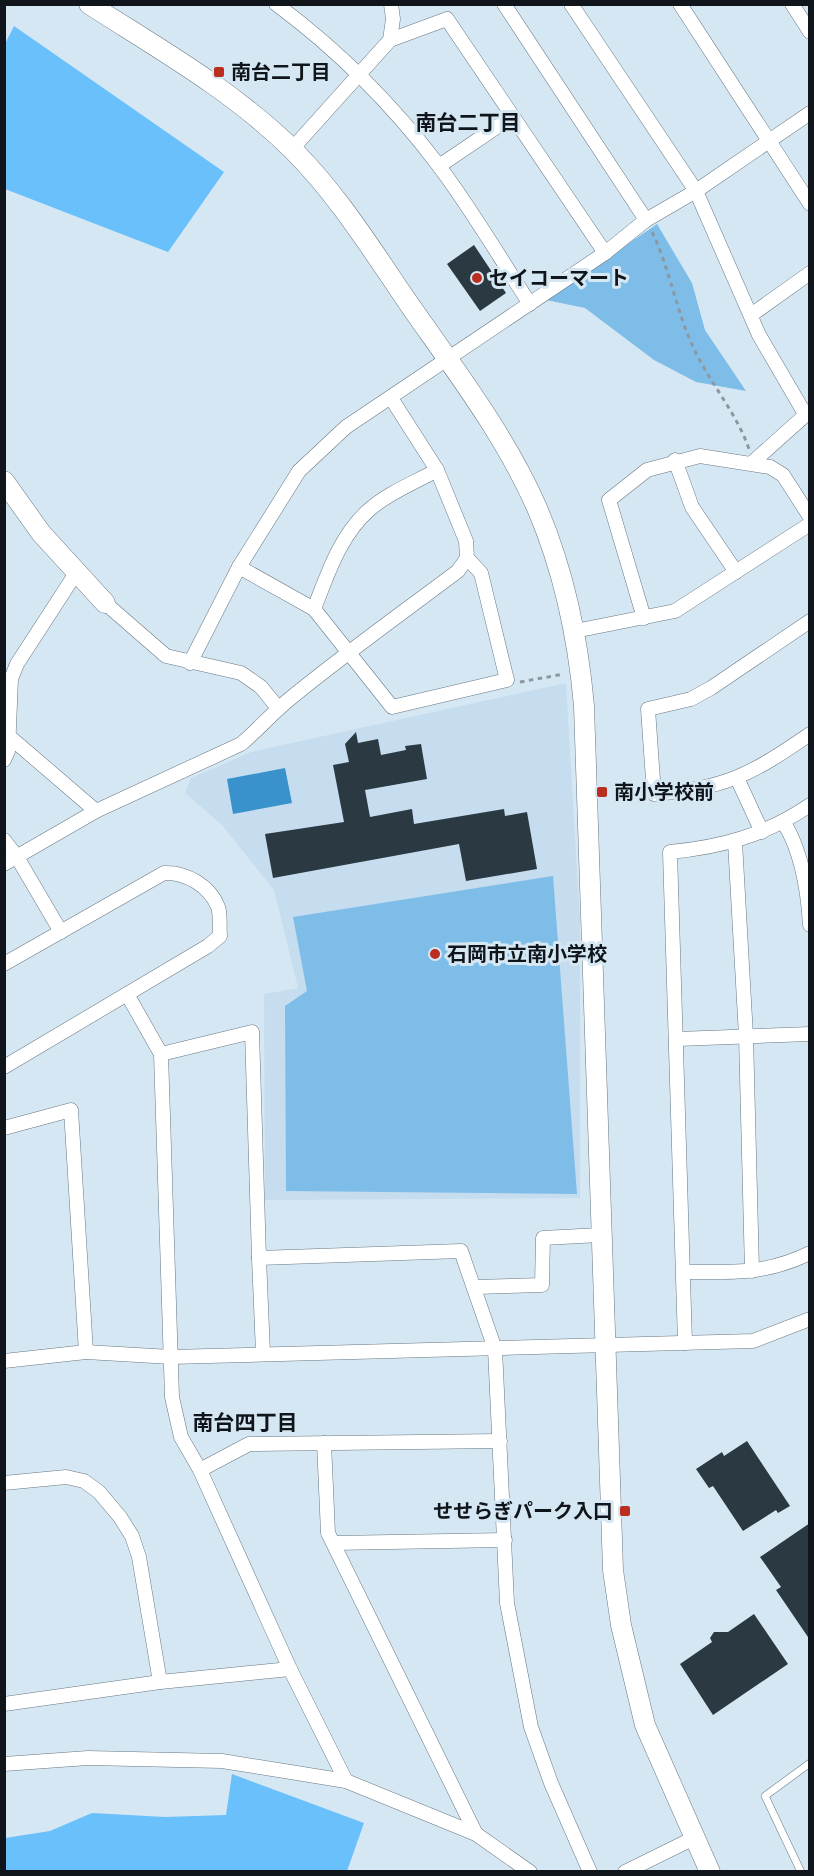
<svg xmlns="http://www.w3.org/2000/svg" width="814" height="1876" font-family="'Exo 2','Noto Sans JP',sans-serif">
  <rect width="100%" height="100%" fill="#d6e7f4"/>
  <polygon fill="#c5ddef" points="566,683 580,921 580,1198 265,1200 264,994 298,988 274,890 222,825 185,793 191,778 251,752"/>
  <g fill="#7fbde9">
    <polygon points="657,224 692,283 705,330 746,391 696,382 654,360 585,308 546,300"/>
    <polygon points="553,876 577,1194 286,1191 285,1006 307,991 293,917"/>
  </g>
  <g fill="#69c0fb">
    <polygon points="14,26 224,172 168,252 5,189 5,44"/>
    <polygon points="232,1774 364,1823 347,1871 5,1871 5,1838 50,1831 92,1813 165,1817 226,1815"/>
  </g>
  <polygon fill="#3992cb" points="285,768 292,803 233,814 227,779"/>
  <g fill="#2b3943">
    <polygon points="474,245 506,293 480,311 447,264"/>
    <polygon points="356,732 358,743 378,739 381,755 406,750 405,746 421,744 427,779 365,790 370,817 412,809 414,824 504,809 505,816 527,812 537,869 466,881 459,844 273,878 265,834 344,822 333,765 349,762 345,744"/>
    <polygon points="747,1441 790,1506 778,1513 776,1510 743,1531 713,1486 709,1488 696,1469 722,1452 724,1456"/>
    <polygon points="810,1523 810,1640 776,1590 781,1587 760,1557"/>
    <polygon points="754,1614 788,1664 713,1715 680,1664 712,1642 710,1638 714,1632 728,1632"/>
  </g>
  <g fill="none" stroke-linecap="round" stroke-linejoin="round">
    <g stroke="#677782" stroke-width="8">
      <polyline id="lane" points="801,1872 765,1796 810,1763"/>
    </g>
    <g stroke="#677782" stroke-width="15">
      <g id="street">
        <path d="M276 4C338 50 392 104 439 166 472 210 500 258 530 304"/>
        <polyline points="504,4 646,220"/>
        <polyline points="571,4 696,191 759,335 805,414"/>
        <polyline points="680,4 810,204"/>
        <polyline points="792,4 810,32"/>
        <polyline points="390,40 447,19 605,253"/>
        <polyline points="292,149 390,40 393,19 391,4"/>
        <polyline points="439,166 513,116"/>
        <polyline points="751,315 810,273"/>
        <polyline points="675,460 692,507 736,572"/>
        <polyline points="753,462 810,411"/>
        <polyline points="239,567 314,609 392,707 507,680 481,573 467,558 466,541 437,470 391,398"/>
        <polyline points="105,603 166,656 241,673 261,687 278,708"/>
        <path d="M314 609C328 573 340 535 370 509 388 493 416 482 437 470"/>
        <polyline points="644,618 609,500 647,470 700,456 770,467 783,475 810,517"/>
        <path d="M810 621 711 688 691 699 648 709 654 794C725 789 752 774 810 734"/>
        <polyline points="575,631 675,611 810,524"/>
        <polyline points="190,663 239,567 299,471 346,427 605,253 646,220 696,191 810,113"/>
        <polyline points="4,732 96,811"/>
        <polyline points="4,760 8,751 11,679 17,664 76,573"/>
        <polyline points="737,778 762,832"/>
        <path d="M784 823C802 852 808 891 810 925"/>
        <polyline points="4,840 17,857 61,932"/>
        <polyline points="735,842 746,1036 752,1271"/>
        <path d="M4 864 96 811 241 744C259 729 273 712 292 697 346 653 402 613 458 571L467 558"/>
        <path d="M4 964 164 873C186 872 210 886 218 907 221 915 219 928 220 936L208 946 4 1067"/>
        <polyline points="127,994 161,1054 172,1397 181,1437 200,1470 290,1669 346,1781"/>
        <polyline points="678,1039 810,1034"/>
        <polyline points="161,1054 252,1032 259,1258 461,1251 495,1349 507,1603 531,1727 551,1783 590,1872"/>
        <polyline points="4,1128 71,1110 86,1352"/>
        <polyline points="259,1258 263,1353"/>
        <path d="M684 1272C732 1272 765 1275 810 1253"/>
        <polyline points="475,1287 542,1285 543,1238 600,1235"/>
        <path d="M685 1343 670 852C722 847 766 835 810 805"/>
        <polyline points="4,1361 86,1352 171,1357 753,1341 810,1319"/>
        <polyline points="324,1443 328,1533 476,1834"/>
        <polyline points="200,1470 249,1444 500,1441"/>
        <polyline points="4,1483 66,1477 84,1481 99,1492 120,1517 132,1536 139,1557 160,1682"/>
        <polyline points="334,1543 505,1540"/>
        <polyline points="4,1704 160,1682 290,1669"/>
        <polyline points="4,1764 88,1758 222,1761 346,1781 476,1834 530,1872"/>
        <polyline points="625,1872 694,1838"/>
      </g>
    </g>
    <g stroke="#677782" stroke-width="21">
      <g id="secondary">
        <path d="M89 4C159 49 232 90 292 149 339 196 372 250 409 304 455 370 505 435 537 508 564 571 578 638 584 706L613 1570 621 1625 645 1725 710 1872"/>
        <polyline points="4,481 41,533 105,603"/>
      </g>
    </g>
    <g stroke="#8b98a2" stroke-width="3" stroke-dasharray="4.5 4.5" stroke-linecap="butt">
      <path d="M652 232C669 267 675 305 690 340 706 379 735 409 749 449"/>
      <polyline points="520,682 564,674"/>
    </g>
    <use href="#lane" stroke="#fff" stroke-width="7"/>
    <use href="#street" stroke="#fff" stroke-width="14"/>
    <use href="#secondary" stroke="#fff" stroke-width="20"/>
  </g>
  <g fill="#bb2e1f" stroke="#d6e7f4" stroke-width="2">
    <rect x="213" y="66" width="12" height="12" rx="3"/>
    <circle cx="477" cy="278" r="6"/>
    <rect x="596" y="786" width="12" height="12" rx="3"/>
    <circle cx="435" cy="954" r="6"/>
    <rect x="619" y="1505" width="12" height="12" rx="3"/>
  </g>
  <g text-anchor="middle" stroke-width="6" stroke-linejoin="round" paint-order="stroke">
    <g font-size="20" font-weight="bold" fill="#0f151a" stroke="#d6e7f4" text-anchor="start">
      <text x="231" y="79">南台二丁目</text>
      <text x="489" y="285">セイコーマート</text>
      <text x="614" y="799">南小学校前</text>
      <text x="447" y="961">石岡市立南小学校</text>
      <text x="613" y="1518" text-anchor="end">せせらぎパーク入口</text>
    </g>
    <g font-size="21" font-weight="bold" fill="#0f151a" stroke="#d6e7f4">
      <text x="468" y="130">南台二丁目</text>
      <text x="245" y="1430">南台四丁目</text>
    </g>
  </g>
  <rect width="814" height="1876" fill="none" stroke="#0f151a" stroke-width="12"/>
</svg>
